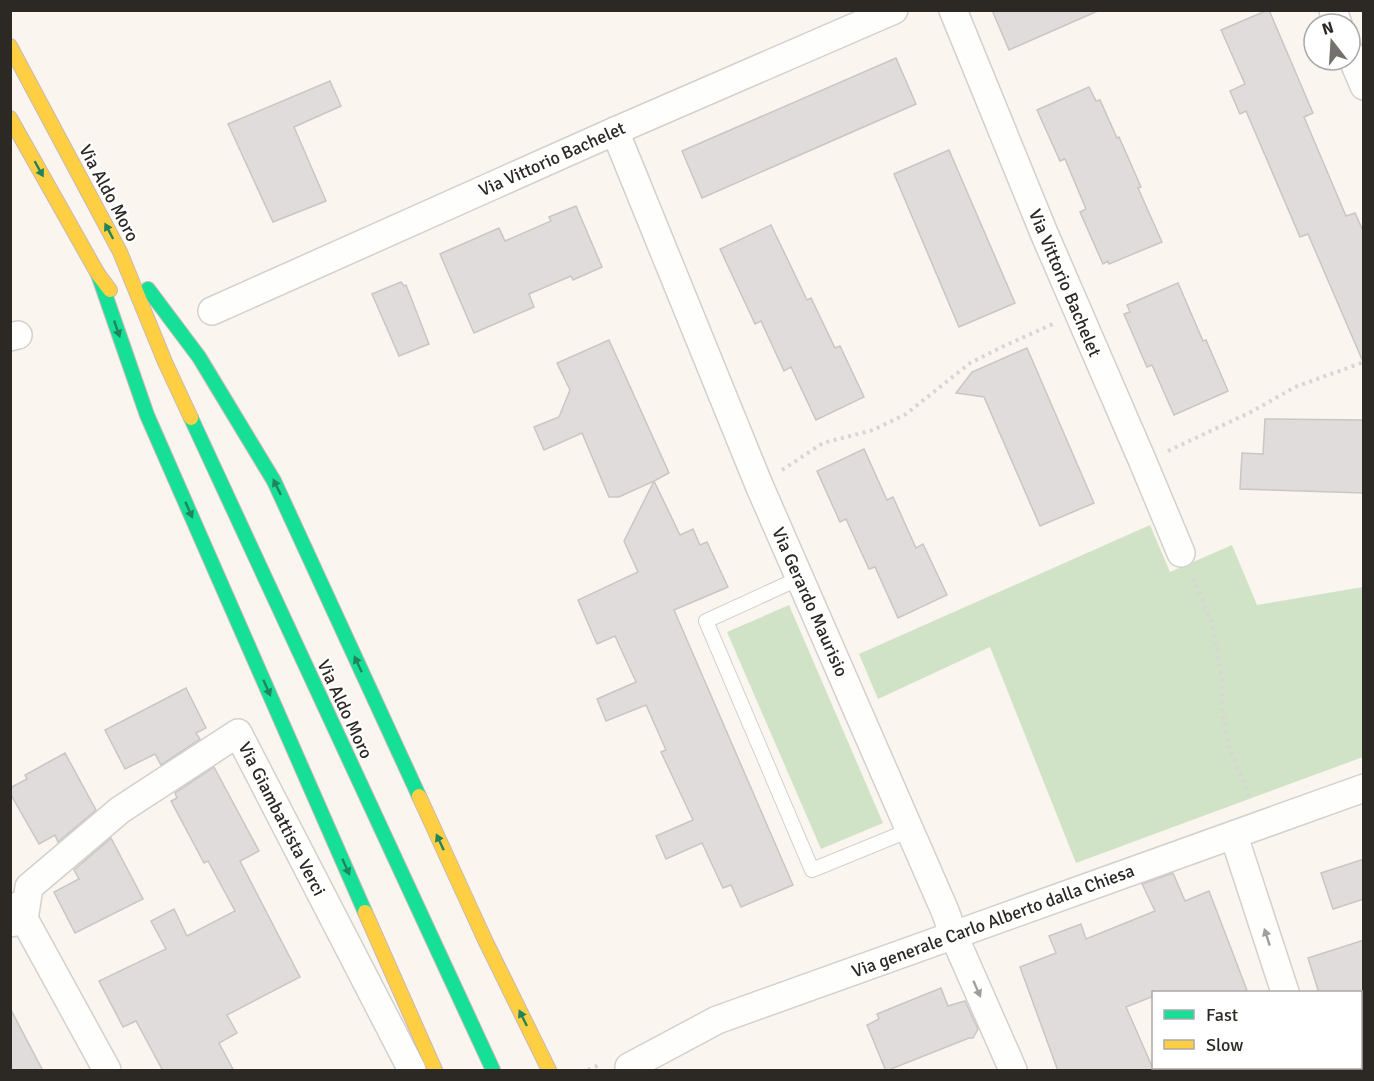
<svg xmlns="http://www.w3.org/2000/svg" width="1374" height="1081" font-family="Signika,sans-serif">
  <rect width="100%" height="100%" fill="#faf5ef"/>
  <g fill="#d1e3c6">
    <polygon points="1150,525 1170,572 1232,545 1257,605 1363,587 1363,757 1076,863 990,647 878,699 859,654"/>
    <polygon points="789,605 883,823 821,849 727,632"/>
  </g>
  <g fill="#dfdcdb" stroke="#c9c6c5" stroke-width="1.5">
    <polygon points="992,10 1100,10 1009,50"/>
    <polygon points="1268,10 1269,10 1313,113 1304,117 1346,216 1355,213 1364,233 1364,364 1308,234 1300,237 1246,111 1240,114 1230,91 1245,84 1221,30"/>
    <polygon points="896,58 916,104 702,198 682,151"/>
    <polygon points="330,81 341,106 294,127 326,201 273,222 228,124"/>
    <polygon points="1089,87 1096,101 1100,100 1117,138 1119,137 1141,187 1138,188 1162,242 1109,264 1108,261 1103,264 1080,212 1086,209 1065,159 1060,161 1037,110"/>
    <polygon points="949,150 1015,303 959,327 894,174"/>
    <polygon points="576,206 602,267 573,280 571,276 529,294 534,307 474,333 440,254 499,228 505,241 551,221 549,217"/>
    <polygon points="771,225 807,300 811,298 835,348 840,346 864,397 816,420 791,367 784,371 761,321 755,324 720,249"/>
    <polygon points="401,282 404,286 406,285 429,344 399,356 372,294"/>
    <polygon points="1178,283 1203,341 1206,340 1228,391 1174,415 1152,365 1147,367 1124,314 1130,312 1127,305"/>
    <polygon points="609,340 669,473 654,481 680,535 693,529 700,545 707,542 728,587 674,610 793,885 741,907 731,885 723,888 702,843 666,859 656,836 693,820 661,752 666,750 646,705 606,721 597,699 636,682 615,636 597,644 578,600 638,572 624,541 654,481 619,497 609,497 582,433 544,450 534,427 559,417 570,390 557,363"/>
    <polygon points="1027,348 1094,503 1040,526 984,397 956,393 972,372"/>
    <polygon points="1265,419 1364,420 1364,493 1240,489 1242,453 1263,454"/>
    <polygon points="864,449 887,500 893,497 916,548 923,544 947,595 898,618 875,567 869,569 846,519 840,522 817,471"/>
    <polygon points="186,688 206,728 196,733 200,739 161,765 155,754 125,769 105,730"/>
    <polygon points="65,753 96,810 58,842 55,835 39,844 10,793 10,788 27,779 25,775"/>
    <polygon points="214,767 259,851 240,861 300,977 227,1015 237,1033 219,1043 234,1071 163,1071 136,1021 123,1027 99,981 166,949 151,921 174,909 187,936 235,911 208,861 204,863 171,801 177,798 175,793"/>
    <polygon points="111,838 143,899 75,933 54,892 79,879 74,870"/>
    <polygon points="1364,859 1364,899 1333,909 1321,873"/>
    <polygon points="1173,873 1185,901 1209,891 1248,993 1154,993 1154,996 1126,1007 1154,1071 1058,1071 1020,967 1056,953 1049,936 1081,924 1086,939 1155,911 1142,884"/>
    <polygon points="1364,940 1364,993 1319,993 1308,958"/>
    <polygon points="941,988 948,1006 965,1001 978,1029 973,1038 969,1038 886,1071 867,1025 879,1019 877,1014"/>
    <polygon points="10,1008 43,1071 10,1071"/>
  </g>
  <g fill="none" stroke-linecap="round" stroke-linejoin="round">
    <g stroke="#d4d0cc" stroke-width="16">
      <polyline id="lane" points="800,578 706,621 812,870 910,830"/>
    </g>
    <g stroke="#d4d0cc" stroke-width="30">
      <g id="street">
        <polyline points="953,10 1044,233 1143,462 1181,553"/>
        <polyline points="1333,10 1338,24"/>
        <polyline points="1350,53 1364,86"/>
        <polyline points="615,131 759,485 945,911 954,936 1013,1070"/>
        <polyline points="212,311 615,131 894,10"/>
        <polyline points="10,337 18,335"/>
        <polyline points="1234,836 1285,992"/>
        <polyline points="17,906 107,1070"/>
        <polyline points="10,923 24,920 29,887 120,810 238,733 412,1070"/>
        <polyline points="629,1067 717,1020 1364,788"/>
        <polyline points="1309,1068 1310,1070"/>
      </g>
    </g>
    <g stroke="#c7b9b5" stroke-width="16">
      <g id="fast">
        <polyline points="98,274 147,415 365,912"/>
        <polyline points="148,289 199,357 274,481 419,796"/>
        <polyline points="191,418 493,1070"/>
      </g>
    </g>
    <g stroke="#c7b9b5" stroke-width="16">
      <g id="slow">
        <polyline points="10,46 120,252 165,362 191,418"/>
        <polyline points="10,118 98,274 110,290"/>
        <polyline points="419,796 485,940 549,1070"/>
        <polyline points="365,912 435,1070"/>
      </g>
    </g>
    <g stroke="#d7d6d5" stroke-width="4" stroke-dasharray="3 4.5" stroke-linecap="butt">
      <polyline points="1168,451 1253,411 1295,387 1364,362"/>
      <polyline points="782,470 823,443 873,430 906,414 970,363 1006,345 1053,324"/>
      <polyline points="1193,578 1212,623 1222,681 1223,714 1228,744 1250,798"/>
      <polyline points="588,1070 601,1064"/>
    </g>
    <use href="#lane" stroke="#fefefd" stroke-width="14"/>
    <use href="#street" stroke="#fefefd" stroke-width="27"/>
    <use href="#fast" stroke="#16e098" stroke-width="14"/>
    <use href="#slow" stroke="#ffcf43" stroke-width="14"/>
  </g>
  <defs><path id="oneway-solid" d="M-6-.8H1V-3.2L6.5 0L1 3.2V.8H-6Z" transform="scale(1.5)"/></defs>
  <g fill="#21845e">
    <use href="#oneway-solid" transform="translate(39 169) rotate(61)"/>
    <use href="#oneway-solid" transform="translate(109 231) rotate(-118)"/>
    <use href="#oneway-solid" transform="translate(117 329) rotate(71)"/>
    <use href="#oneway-solid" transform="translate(277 487) rotate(-116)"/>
    <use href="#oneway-solid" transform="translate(189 510) rotate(66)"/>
    <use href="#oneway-solid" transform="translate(358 664) rotate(-115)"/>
    <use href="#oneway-solid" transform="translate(267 688) rotate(66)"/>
    <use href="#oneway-solid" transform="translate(440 842) rotate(-115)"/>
    <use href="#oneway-solid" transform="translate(346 867) rotate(66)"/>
    <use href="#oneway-solid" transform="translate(523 1018) rotate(-116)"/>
  </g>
  <g fill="#a09e9c">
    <use href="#oneway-solid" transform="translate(1267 937) rotate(-108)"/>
    <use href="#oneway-solid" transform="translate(977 989) rotate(66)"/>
  </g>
  <g text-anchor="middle" stroke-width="4.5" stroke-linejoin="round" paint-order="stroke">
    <g font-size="18" fill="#2c2925" stroke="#fff">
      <text transform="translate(552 159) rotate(-24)" y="6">Via Vittorio Bachelet</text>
      <text transform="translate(109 193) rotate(62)" y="6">Via Aldo Moro</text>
      <text transform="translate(1065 283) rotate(67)" y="6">Via Vittorio Bachelet</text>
      <text transform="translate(810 602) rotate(66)" y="6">Via Gerardo Maurisio</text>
      <text transform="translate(345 709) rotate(65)" y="6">Via Aldo Moro</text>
      <text transform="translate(282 819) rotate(63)" y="6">Via Giambattista Verci</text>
      <text transform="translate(993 921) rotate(-20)" y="6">Via generale Carlo Alberto dalla Chiesa</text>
    </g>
  </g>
  <rect width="1374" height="1081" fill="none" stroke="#2c2925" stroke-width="24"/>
  <rect x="1152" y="991" width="210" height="78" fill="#ffffff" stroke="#aba9a8" stroke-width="1.5"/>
  <rect x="1164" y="1010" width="30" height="9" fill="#16e098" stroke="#aba9a8" stroke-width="1.5"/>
  <text x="1206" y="1021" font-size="18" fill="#2c2925">Fast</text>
  <rect x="1164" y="1040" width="30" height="9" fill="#ffcf43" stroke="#aba9a8" stroke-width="1.5"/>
  <text x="1206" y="1051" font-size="18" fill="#2c2925">Slow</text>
  <g transform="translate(1332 42) rotate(343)"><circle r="28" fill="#ffffff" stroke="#aba9a8" stroke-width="1.5"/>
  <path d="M0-4.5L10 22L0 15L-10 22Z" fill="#74706c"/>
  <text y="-9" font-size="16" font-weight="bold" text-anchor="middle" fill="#2c2925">N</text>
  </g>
</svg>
